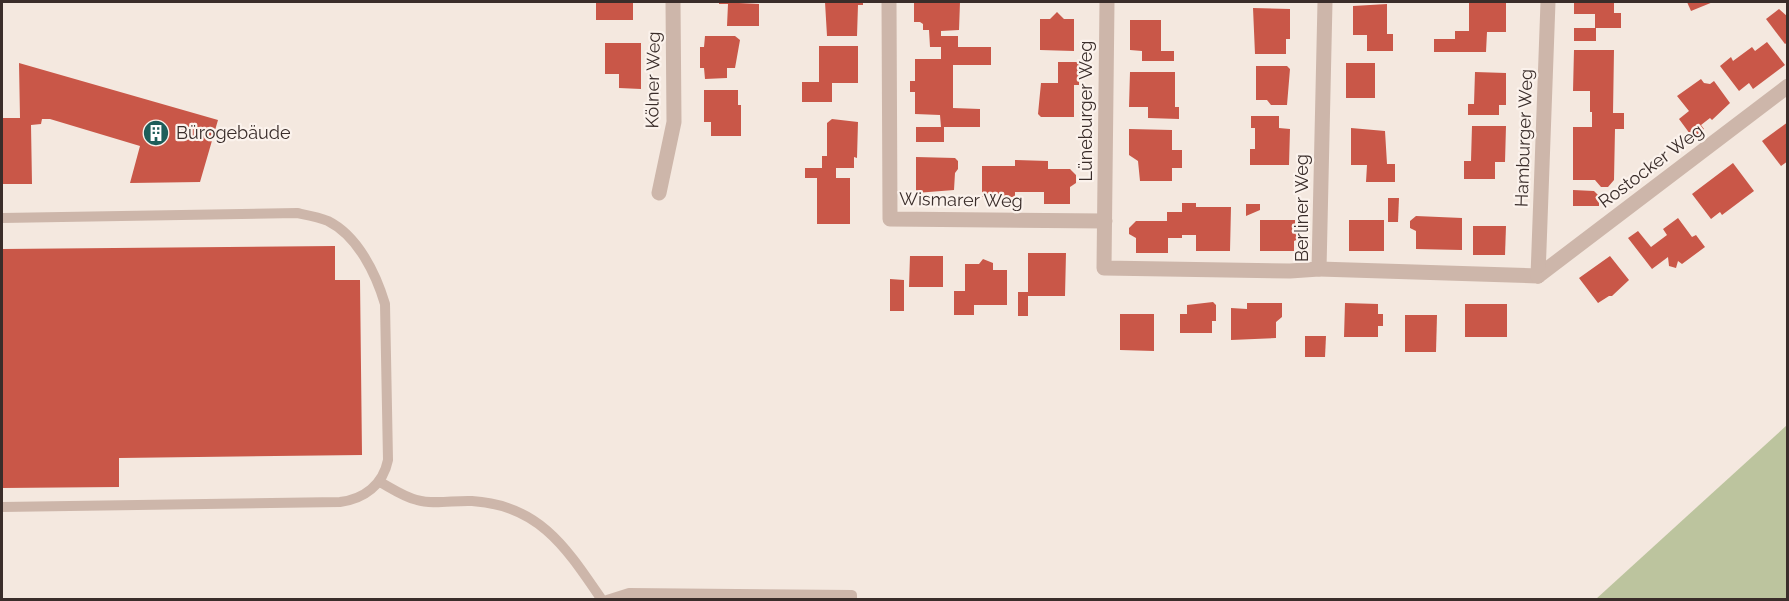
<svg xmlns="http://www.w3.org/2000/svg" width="1789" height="601" font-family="Raleway,sans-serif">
  <rect width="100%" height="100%" fill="#f4e8df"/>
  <polygon fill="#bcc49e" points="1787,425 1787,599 1596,599"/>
  <g fill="#c95748">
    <rect x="596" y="2" width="37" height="18"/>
    <polygon points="719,2 759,4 759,26 727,26 728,4 719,4"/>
    <polygon points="825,2 863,2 863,5 858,5 857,36 827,36"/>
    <polygon points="914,2 960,2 959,30 941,31 941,36 958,36 958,47 991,47 991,65 953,65 953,108 980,109 980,127 944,127 944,142 916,142 916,127 941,127 940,115 915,114 915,92 910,92 910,81 915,81 915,59 941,59 941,47 930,47 929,30 923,30 923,24 920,22 914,22"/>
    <polygon points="1469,2 1506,2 1506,32 1487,32 1486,52 1434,52 1434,39 1455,39 1455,31 1469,31"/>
    <polygon points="1574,2 1614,2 1614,13 1621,13 1621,28 1596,28 1596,41 1574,41 1574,28 1595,28 1595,14 1574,14"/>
    <polygon points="1687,2 1713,2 1691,11"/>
    <polygon points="1387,4 1387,34 1393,34 1393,51 1367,51 1367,35 1353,35 1353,6"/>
    <polygon points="1253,8 1290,9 1290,39 1286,39 1286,54 1255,54"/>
    <polygon points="1779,9 1788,17 1788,42 1785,44 1766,19"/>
    <polygon points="1057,12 1064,19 1074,19 1074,51 1040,50 1040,19 1050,19"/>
    <polygon points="1130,20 1161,20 1161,51 1174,51 1174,61 1142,61 1142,51 1130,50"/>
    <polygon points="705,36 735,36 740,40 735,68 727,68 727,78 705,79 704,68 700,68 700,47 704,47"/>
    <polygon points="1767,42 1785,65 1753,89 1749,83 1739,91 1720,66 1731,57 1733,61 1752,47 1755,51"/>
    <polygon points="605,43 641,43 641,89 619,88 619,74 605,74"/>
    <polygon points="819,46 858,46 858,83 832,83 832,102 802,102 802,82 819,82"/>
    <polygon points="1574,50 1614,50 1613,113 1624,113 1624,129 1615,129 1614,180 1608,187 1601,187 1595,180 1573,180 1573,127 1592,127 1592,112 1590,112 1590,91 1573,91"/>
    <polygon points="1058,62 1079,62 1079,85 1074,85 1074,117 1041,117 1038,114 1041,83 1058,83"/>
    <polygon points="19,63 218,120 200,182 130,183 140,146 50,119 42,119 41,124 31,125 32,184 2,184 2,118 20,118"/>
    <rect x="1346" y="63" width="29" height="35"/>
    <polygon points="1256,66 1287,66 1290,69 1287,105 1271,105 1267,100 1256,100"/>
    <polygon points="1130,72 1175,72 1175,107 1179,107 1179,119 1148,118 1148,107 1129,107"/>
    <polygon points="1475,72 1506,73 1506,105 1499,105 1499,115 1468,115 1468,104 1474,104"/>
    <polygon points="1701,79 1704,83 1710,84 1714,81 1730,103 1712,120 1710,118 1701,125 1704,129 1693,138 1679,119 1689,111 1677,96"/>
    <polygon points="704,90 738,90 738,105 741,105 741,136 711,136 711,122 704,122"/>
    <polygon points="1251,116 1279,116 1279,128 1290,129 1289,165 1250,165 1250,149 1255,149 1255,128 1251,128"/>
    <polygon points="832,119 858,122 857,158 854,157 854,168 836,168 836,178 850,178 850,224 817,224 817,178 805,178 805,168 822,168 822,156 827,156 827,123"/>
    <polygon points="1788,122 1788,161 1781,166 1762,141"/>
    <polygon points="1472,126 1506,126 1505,162 1495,162 1495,179 1464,179 1464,161 1471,161"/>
    <polygon points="1351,128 1385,131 1387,164 1395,164 1395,182 1366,182 1367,165 1351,165"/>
    <polygon points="1129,129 1172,130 1172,150 1182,150 1182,168 1172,168 1172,181 1140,181 1138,161 1129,155"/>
    <polygon points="916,157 955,158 958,161 958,169 955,173 954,190 916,193"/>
    <polygon points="1015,160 1048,161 1048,169 1070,169 1076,175 1076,183 1070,187 1070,204 1044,204 1044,192 1015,192 1015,197 982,197 982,166 1015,166"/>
    <polygon points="1733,163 1754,191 1722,215 1720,212 1711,219 1692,194"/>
    <polygon points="1573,190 1594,191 1599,196 1599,206 1573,206"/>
    <polygon points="1388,198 1399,198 1398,222 1388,222"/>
    <polygon points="1182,203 1196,203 1196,207 1231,207 1230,251 1196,251 1196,235 1182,235 1182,238 1168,238 1168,253 1136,253 1136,238 1129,234 1129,228 1136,221 1167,221 1167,212 1182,212"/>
    <polygon points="1246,204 1260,204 1260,210 1246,216"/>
    <polygon points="1416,216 1462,218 1462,250 1416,249 1416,231 1410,228 1410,221"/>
    <polygon points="1678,218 1692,237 1696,235 1705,247 1682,264 1678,261 1676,268 1669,266 1668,257 1652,269 1628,238 1638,231 1651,247 1667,235 1663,229"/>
    <polygon points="1260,220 1295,220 1295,229 1301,233 1301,238 1294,241 1294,251 1260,251"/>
    <rect x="1349" y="220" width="35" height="31"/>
    <polygon points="1473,226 1506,226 1505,255 1473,255"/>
    <polygon points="335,246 335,280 360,280 362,455 119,458 119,487 2,488 2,249"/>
    <polygon points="1028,253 1066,253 1065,296 1028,296 1028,316 1018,316 1018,292 1028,292"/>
    <polygon points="910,256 943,256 943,287 909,287"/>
    <polygon points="1610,256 1629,280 1612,296 1609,296 1598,303 1579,278"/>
    <polygon points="983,259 993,263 993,270 1007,270 1007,305 974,305 974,315 954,315 954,291 965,291 965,264 979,264"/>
    <polygon points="890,279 904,280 904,311 890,311"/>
    <polygon points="1213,302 1216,305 1216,321 1212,321 1212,333 1180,333 1180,314 1187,314 1187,305"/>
    <polygon points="1247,303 1282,303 1282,317 1276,322 1276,338 1231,340 1231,308 1247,309"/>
    <polygon points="1345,303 1378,304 1378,314 1383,314 1383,326 1378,326 1378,337 1344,337"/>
    <rect x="1465" y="304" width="42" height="33"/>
    <polygon points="1120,314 1154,314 1154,351 1120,350"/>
    <polygon points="1405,315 1437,315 1436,352 1405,352"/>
    <polygon points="1305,336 1326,336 1325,357 1305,357"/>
  </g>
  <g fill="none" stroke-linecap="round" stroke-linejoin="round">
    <g stroke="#cdb6aa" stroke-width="10">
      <path d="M2 218 297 213C307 215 319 217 328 221 358 236 376 274 385 304L388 460C383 485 364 499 340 502L2 507"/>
      <path d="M380 482C391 488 404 497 417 500 433 505 455 500 472 501 540 505 567 549 602 600"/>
      <polyline points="607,600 629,593 852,595 852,600"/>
    </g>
    <g stroke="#cdb6aa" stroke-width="15">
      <polyline points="889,2 890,219 1105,221"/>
      <polyline points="1107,2 1104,268 1290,271 1319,269"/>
      <polyline points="1325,2 1319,269 1538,276"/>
      <polyline points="659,193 674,122 673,2"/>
      <polyline points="1538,276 1788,86"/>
      <polyline points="1538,276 1548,2"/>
    </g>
  </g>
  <defs>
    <g id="building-disc" transform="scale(1.35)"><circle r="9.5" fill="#1e5e5a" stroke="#fbf2ec"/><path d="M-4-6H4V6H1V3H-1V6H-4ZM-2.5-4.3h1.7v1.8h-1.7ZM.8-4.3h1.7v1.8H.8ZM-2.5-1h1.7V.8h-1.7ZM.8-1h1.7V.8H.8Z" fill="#fff"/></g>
  </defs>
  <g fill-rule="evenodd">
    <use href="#building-disc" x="156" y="133"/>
  </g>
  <g text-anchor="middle" stroke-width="4.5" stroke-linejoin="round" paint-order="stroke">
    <g font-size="18" fill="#3a2d2a" stroke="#fbf2ec">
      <text transform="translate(653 80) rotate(-89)" y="6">Kölner Weg</text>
      <text transform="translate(1086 111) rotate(-90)" y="6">Lüneburger Weg</text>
      <text transform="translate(1524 138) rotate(-88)" y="6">Hamburger Weg</text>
      <text transform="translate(1651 166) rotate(-37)" y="6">Rostocker Weg</text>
      <text transform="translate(961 200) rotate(1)" y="6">Wismarer Weg</text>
      <text transform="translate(1302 208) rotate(-90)" y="6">Berliner Weg</text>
    </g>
    <g font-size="18" fill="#3a2d2a" stroke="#fbf2ec" text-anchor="start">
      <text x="176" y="139">Bürogebäude</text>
    </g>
  </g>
  <rect width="1789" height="601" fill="none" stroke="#3a2d2a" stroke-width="6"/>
</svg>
